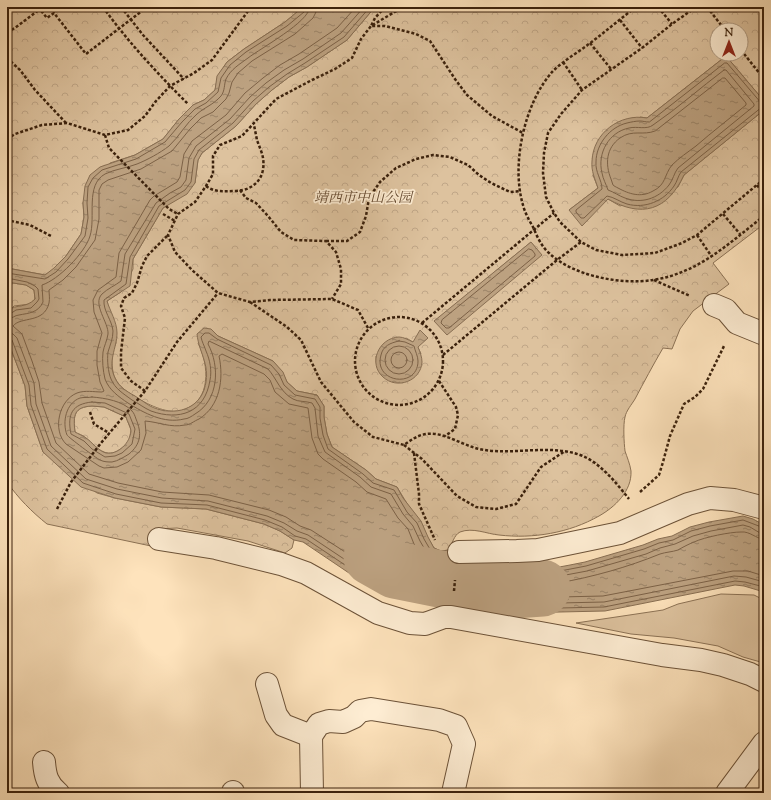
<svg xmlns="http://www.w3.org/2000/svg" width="771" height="800" font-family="'Sorts Mill Goudy','Noto Serif SC',serif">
  <defs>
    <pattern id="forest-crowns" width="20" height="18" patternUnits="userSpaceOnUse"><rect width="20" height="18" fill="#ddc29e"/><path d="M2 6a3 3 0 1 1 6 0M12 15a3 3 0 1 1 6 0" fill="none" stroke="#bfa687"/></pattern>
    <pattern id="water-ripples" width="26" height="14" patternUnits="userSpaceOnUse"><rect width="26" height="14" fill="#bca180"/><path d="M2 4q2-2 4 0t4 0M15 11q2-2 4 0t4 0" fill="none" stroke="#9a8367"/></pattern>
  </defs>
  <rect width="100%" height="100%" fill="#fee3bc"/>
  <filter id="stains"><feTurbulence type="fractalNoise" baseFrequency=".005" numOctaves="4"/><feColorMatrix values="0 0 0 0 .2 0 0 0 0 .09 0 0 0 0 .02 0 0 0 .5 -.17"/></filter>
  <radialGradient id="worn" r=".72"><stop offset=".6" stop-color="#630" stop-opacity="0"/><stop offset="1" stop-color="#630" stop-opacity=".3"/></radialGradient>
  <polygon fill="#ddc29e" stroke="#8c7255" points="721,594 754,595 764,600 764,663 743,657 718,646 674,638 631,634 576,623 663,610 678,604"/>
  <g fill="url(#forest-crowns)" stroke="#8c7255" fill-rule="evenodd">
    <polygon points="7,7 303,7 285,22 244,49 227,62 218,76 215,90 204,100 193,105 179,119 163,139 135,155 110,163 83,203 84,217 81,234 66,256 54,269 45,275 7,268"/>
    <path d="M375 7H764V101L726 56 647 118 640 117 593 175 598 188 569 210 608 199 620 206 678 187 684 175 764 110V224L713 263 729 284 693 311 680 329 672 349 663 348C653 365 644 382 635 399 632 404 626 411 625 417 623 425 624 443 625 451 627 457 630 464 631 471 632 491 615 507 599 516 569 533 533 539 499 535 487 534 473 527 460 532 454 535 452 544 449 550L441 551 434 548 397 487 376 479 366 470 332 447 327 434 324 417V406L317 395 297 391 287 382 282 372 273 361 218 336 211 329 198 343C209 365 212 401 183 410 169 415 149 405 137 398 128 392 120 388 115 378 112 372 111 359 113 351 113 349 115 346 116 343 116 336 109 309 107 301L121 292 133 269V259L163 208 174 200 195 183 198 160 202 153 236 126 256 104 272 90 289 77 307 67 347 40ZM717 30H741V54H717ZM531 242 541 255 435 321ZM406 338C414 342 418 346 421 354L383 377C377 370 376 365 376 356Z"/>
    <polygon points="7,282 26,285 34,290 35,299 30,304 14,306 7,313"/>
    <path d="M7 334 11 349 25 386 27 406 43 452 97 493 115 498 161 507 206 509 264 524 280 531 294 540 292 548 285 553 248 541 177 528 157 529 151 536V546L47 524C32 512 18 498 7 482Z"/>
    <path d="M92 406 104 407 126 417 131 430 129 442C124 446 119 451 113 453 101 455 94 444 86 438 83 435 78 434 75 432 73 415 74 407 92 406Z"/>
  </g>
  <g fill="url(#water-ripples)" stroke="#886e52" fill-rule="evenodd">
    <path d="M303 7H375L347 40 307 67 289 77 272 90 256 104 236 126 202 153 198 160 195 183 187 194 163 208 133 259 130 286 107 301C110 311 117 322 117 333 117 348 107 362 115 378 119 387 126 391 135 396 140 399 145 403 150 406 170 416 196 412 204 390 212 366 199 354 197 334L204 328 211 329 218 336 273 361 283 372 287 382 297 391 317 395 324 406V417L327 434 332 447 366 470 376 479 397 487 403 498 421 521 428 537 434 548 441 551 449 550 446 594 442 600 435 604 416 601 349 573 303 542 294 540 280 531 264 524 206 509 161 507 115 498 81 487 43 452 27 406 25 386 11 349 7 334V311C18 303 25 309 35 299L34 290 26 285 7 282V268L45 275 54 268 66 256 81 234 84 217 83 203 85 186 90 175 100 167 135 155 163 139 179 119 193 105 204 100 215 90 217 76 227 62 244 49 285 22ZM92 406 104 407 126 417C127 421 131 427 131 431 130 443 118 455 106 453 98 451 92 442 86 438 82 435 78 434 75 432 73 415 74 407 92 406Z"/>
    <path d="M726 56 764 101V110L684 175C667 211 642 218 608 199L582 226 569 210 598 188C595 179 591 171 592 161 593 133 620 113 647 118Z"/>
    <polygon points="531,242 542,255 447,335 434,321"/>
    <path d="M420 330 428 338 418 347C420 352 422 357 422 362 421 381 397 390 383 377 368 364 378 338 399 337 404 337 408 340 413 342Z"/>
    <polygon points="743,516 753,519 764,525 764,592 744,586 735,585 605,611 515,613 478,610 466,607 463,602 467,567 495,562 537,568 554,568 570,565 585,562 643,545 658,539 672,536 690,527 709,522"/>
  </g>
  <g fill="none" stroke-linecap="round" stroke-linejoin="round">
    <g stroke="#7c6146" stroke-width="1">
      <path d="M316 7V12L313 18 295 34 252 61 238 73 232 82 229 93 226 99 213 112 201 118 190 129 172 151 141 169 108 180 102 184 99 190V219L95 240 76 267 63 280 49 290C49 294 50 298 49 303 44 324 21 316 13 326L22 334 32 361 39 382 42 403 56 443 89 474 118 483 162 492 209 495 269 510 286 517 300 526 311 530 356 559 420 587 429 588 431 586 433 564 422 556 414 544 408 529 398 518 386 499 367 492 356 482 323 459 318 454 312 438 308 408 289 404 275 392 270 380 264 374 222 354 219 356C224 379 220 406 199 419 194 421 190 425 185 425 170 428 159 422 145 421L146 433 141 450 128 462 117 467 104 468 99 466 66 444C52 430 59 400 77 393 85 390 94 392 102 392L104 391 100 382 97 365V351L102 333 94 312 93 300 98 290 116 277 119 253 150 200 154 196 177 182 180 177 184 154 192 141 226 115 245 93 263 78 280 65 299 54 337 28 356 7"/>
      <path d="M725 63H727L762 104V107L681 172C678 176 677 182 674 186 664 201 645 209 627 204 620 202 614 197 607 196L584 218H581L576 212V210L602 189C602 180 595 172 596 162 596 144 610 127 627 123 631 122 636 121 640 121 643 121 645 122 649 122Z"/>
      <path d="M724 70H726L754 104V106L678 168C674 173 673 180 669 185 658 199 641 204 625 198 619 196 614 192 608 190 606 184 603 179 602 173 597 153 609 132 629 128 637 126 647 130 653 125 678 108 700 88 724 70Z"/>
      <path d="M723 78H725L746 103V105C729 119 712 132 696 146 688 152 679 158 672 165 664 175 666 185 653 191 641 198 629 194 618 188 616 187 614 186 613 185 612 183 612 181 611 179 605 164 606 148 620 138 633 129 643 136 655 131Z"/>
      <polygon points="529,249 532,250 535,254 535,256 449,328 446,328 441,323 442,320"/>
      <polyline points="7,273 45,279 56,272 68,259 85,236 88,218 87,203 88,187 93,178 102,170 136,159 165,142 182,122 195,109 206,103 218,92 221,78 230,65 246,52 287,26 304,12 305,7"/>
      <polyline points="7,278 27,282 35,286 38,289 39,299 37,302 31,308 16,310 10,314 7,314"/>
      <path d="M7 319C12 319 15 315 19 315 29 313 38 313 43 302L42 285C58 280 85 253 90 236 96 217 85 185 105 174 115 169 127 168 137 164 147 160 160 153 169 146 179 137 186 123 197 114 205 107 213 105 221 96 225 91 224 84 226 79 231 69 240 64 248 58 261 48 309 22 310 7"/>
      <path d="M7 332 13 334 17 338 34 383 36 404 51 446 86 479 117 489 162 498 208 501 267 516 284 523 297 531 308 535 353 565 419 592 433 594 436 593 439 560 427 553 420 541 413 526 403 514 391 494 371 487 360 477 325 452 318 436 315 408 312 403C306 401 298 402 293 399 280 392 277 379 268 369L209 341 208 344C220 366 219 400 195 414 192 416 188 419 184 419 164 424 144 413 128 403 119 397 109 390 105 379 103 371 102 360 103 352 104 346 107 341 108 334 109 323 92 304 102 294 107 289 116 285 121 281L125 254 156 203 170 193 181 187 186 180 189 158 196 146 230 119 250 97 266 83 284 70 303 59 341 33 364 7"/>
      <path d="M7 337 12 340 29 385 31 405 47 449 83 483 116 494 161 503 207 505 265 520 282 527 295 536 306 539 351 569 389 586 403 591 417 597 426 599H435L439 597 442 593 444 555 431 551 424 539 417 523 407 512 394 490 373 483 363 474 328 449 323 435 320 418V407L315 399 295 395 284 385 279 374 271 365 217 339 209 333H205L201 337C202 342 204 345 206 351 210 360 212 371 210 380 205 413 179 421 151 411 144 408 138 403 132 400 124 394 115 389 111 379 108 372 107 360 108 352 110 345 113 339 113 331 112 320 103 311 104 300L126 284 130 257 159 206 185 190 191 182 194 159 199 150 233 123 253 101 269 87 287 74 305 63 344 37 370 7"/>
      <path d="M399 341 405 342 414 346C415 351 418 356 418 361 418 389 373 383 381 355 383 346 390 343 399 341Z"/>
      <circle cx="399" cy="360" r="14"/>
      <circle cx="399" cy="360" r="8"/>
      <path d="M92 397C105 398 123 401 132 411 134 413 135 416 136 419 142 433 141 444 129 454 124 457 118 461 112 462 108 462 104 462 100 460 96 458 68 437 67 435 62 422 66 403 80 398 84 397 88 398 92 397Z"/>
      <path d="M92 402 105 403 129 414 135 429 132 444 122 453 115 456 105 457 92 449 84 441 71 434C67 414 72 404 92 402Z"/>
      <polyline points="764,528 743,520 710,526 691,531 673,540 659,543 644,549 586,566 555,572 537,572 496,566 472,570 470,572 467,600 469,603 478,606 515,609 604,607 735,581 745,582 764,587"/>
      <polyline points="764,533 760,533 750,527 743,525 711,531 693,536 675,544 660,548 646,554 587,571 555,577 536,577 496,571 476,574 475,576 472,598 473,599 479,601 515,604 604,602 734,576 746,577 764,582"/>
      <path d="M764 539C756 539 750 531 741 532 730 532 705 537 694 542 689 544 683 547 678 550 672 552 666 552 660 554 628 567 593 577 558 583 536 586 498 571 480 581L479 593 481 595 515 598 603 596 733 571H748L764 576"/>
    </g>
    <polyline stroke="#bca180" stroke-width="57" points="372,557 395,570 500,591 542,588"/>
    <g stroke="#6c5238" stroke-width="24">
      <g id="minor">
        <polyline points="714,305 726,310 737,323 764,334"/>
        <polyline points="159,539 216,548 281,564 306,573 378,613 410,623 425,624 444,617 451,617 662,655 701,660 723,665 750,674 764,681"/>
        <polyline points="459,552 517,551 538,550 620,533 688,504 710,498 734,500 764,508"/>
        <polyline points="267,684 276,715 283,725 311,736"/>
        <path d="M44 762C45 775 47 784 58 793"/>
        <polyline points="233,793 233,792"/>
        <polyline points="312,793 311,736 319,724 329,721 343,722 354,717 360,711 371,709 439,720 456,726 464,744 453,793"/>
        <polyline points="727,793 764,743"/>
      </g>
    </g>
    <g stroke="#3b210c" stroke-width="2.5" stroke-dasharray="3 2" stroke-linecap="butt">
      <polyline points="38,7 47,18 54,13 86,54 147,7"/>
      <path d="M103 7C128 42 158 74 188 104"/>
      <polyline points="121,7 143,35 184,79"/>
      <polyline points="385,7 375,18 371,26 385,26 416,34 430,41 455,79 467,95 492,116 523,133"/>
      <path d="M636 7C620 19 605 32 589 44 577 53 563 61 553 71 524 103 511 165 523 205 525 213 529 220 533 227 537 236 541 246 549 253 573 276 621 285 653 280 699 273 729 243 764 216"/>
      <polyline points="658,7 672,24"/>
      <polyline points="696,7 672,24 642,48 582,90 561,114 548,133 544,153 543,173 546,197 554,213 560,222 581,242 596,250 622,255 655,253 682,243 697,235 764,179"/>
      <polyline points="707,7 725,30"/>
      <polyline points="620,20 642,48"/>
      <polyline points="7,32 15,28 40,9"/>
      <polyline points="590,43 611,69"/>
      <polyline points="741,50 764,79"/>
      <polyline points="7,58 20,70 35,90 66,123"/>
      <polyline points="563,62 582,90"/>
      <polyline points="105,135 109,148 169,209 178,214"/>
      <polyline points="7,139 15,134 42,125 67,123 105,135 128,130 145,116 156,101 170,86 194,73 212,60 251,7"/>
      <polyline points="757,185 764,194"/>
      <path d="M206 186C215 193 225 191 236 191 255 190 266 177 263 158 262 152 259 146 257 140 256 135 255 130 254 125"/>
      <polyline points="240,190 246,198 256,203 268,216 281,232 294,240 326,241 336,252 341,269 341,284 332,299"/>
      <polyline points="163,214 175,221"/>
      <polyline points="723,214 740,234"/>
      <polyline points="7,218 11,221 30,225 51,236"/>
      <polyline points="697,235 712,257"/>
      <polyline points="326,241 347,241 360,232 366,216 369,198 380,182 396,168 416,159 433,155 450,157 468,165 479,175 491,183 510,192 521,191"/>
      <polyline points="654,280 690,296"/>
      <path d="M250 302 287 327 301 340 321 382 354 422 373 437 404 445C411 440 418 435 426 434 445 431 465 448 485 450 517 455 554 443 585 457 603 466 617 484 629 499"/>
      <circle cx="399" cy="361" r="44"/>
      <polyline points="422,323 554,213"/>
      <polyline points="368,328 358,310 332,299 270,300 250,302 218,293 192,270 175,252 168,235 178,214 195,202 206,186 213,174 213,156 220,145 242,136 276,99 312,80 335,69 352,58 361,39 371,26 403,7"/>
      <polyline points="443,355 557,260 581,242"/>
      <polyline points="439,381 456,407 458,415 455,429 445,436"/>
      <polyline points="145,391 131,381 121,368 121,352 125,318 121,306 124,298 132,293 137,283 142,266 147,256 168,235"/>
      <polyline points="90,412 94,424 109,433"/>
      <polyline points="404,445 422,459 457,496 476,507 496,509 516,504 541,467 565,451"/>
      <polyline points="414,453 419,494 419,504 435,540"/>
      <polyline points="640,492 659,475 663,462 670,436 684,404 695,397 703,389 724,346"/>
      <polyline points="57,509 71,482 101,443 145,391 177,342 218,293"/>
      <polyline points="454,591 455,580"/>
    </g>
    <use href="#minor" stroke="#feedd3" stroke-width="22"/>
  </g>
  <g text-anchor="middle" stroke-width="3.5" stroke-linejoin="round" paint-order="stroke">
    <g font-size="14" font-style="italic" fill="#644930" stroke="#feedd3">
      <text x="363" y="202">靖西市中山公园</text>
    </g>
  </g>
  <rect width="771" height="800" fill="none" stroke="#fee3bc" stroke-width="24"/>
  <rect x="8" y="8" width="755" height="784" fill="none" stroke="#3b210c" stroke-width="2"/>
  <rect x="12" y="12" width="747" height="776" fill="none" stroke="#3b210c"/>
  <g transform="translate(729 42)"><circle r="19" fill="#feedd3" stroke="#b09b83"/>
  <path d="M0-3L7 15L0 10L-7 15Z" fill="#8f2418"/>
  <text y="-6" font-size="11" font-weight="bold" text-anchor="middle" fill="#3b210c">N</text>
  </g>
  <rect width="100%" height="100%" filter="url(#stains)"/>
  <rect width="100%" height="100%" fill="url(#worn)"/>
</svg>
